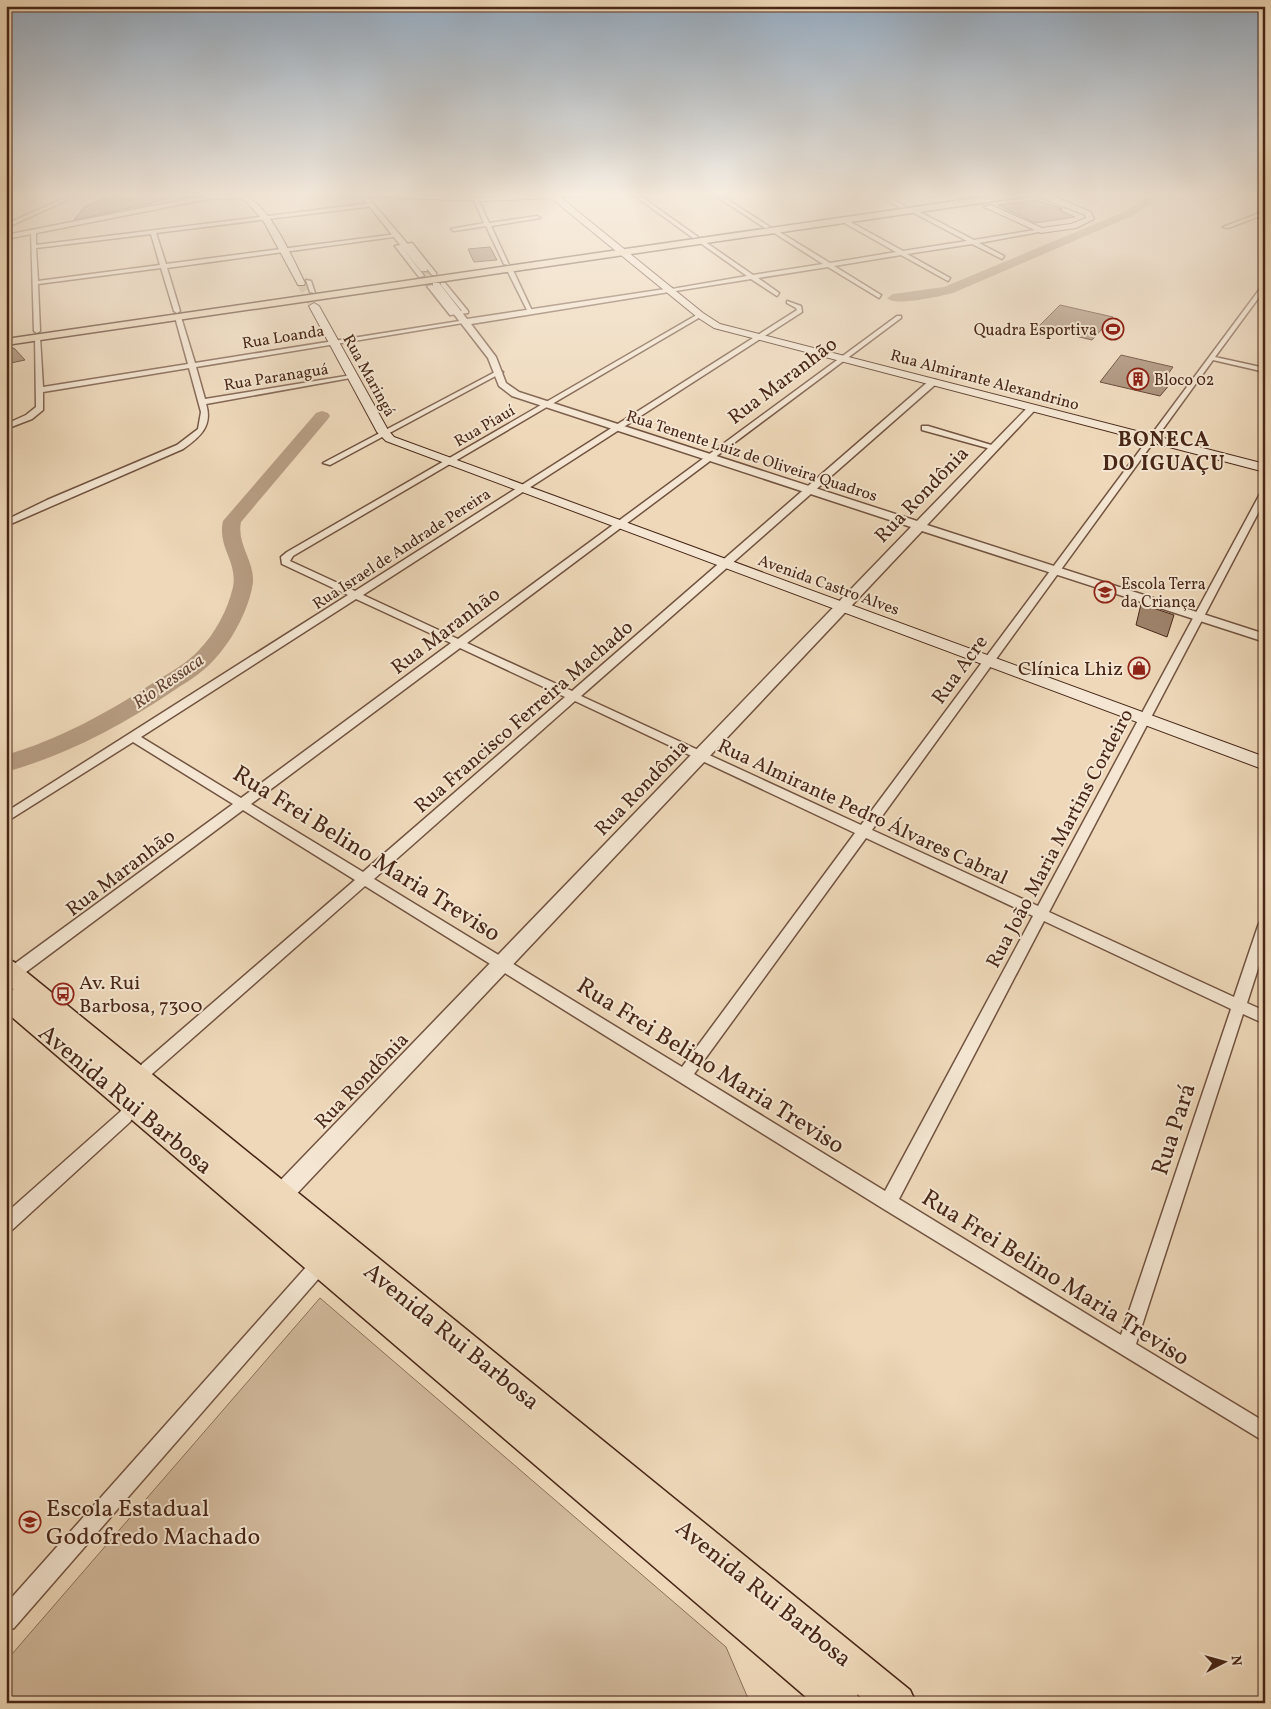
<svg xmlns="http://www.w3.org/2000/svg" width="1271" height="1709" font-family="Vollkorn,serif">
  <rect width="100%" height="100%" fill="#eed8b9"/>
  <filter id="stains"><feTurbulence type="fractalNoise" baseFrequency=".004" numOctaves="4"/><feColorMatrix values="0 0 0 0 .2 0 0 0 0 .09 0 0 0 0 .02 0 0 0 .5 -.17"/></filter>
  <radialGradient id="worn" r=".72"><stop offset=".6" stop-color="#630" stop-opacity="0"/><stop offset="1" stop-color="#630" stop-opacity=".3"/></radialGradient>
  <polygon fill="#d2ba9d" stroke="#8d705a" points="320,1298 726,1647 750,1703 6,1703 6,1661"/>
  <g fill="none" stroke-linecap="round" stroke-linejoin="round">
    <g fill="#b69c82" fill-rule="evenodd">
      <path d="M1143 193H1154L1157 197 1156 200 1132 216 953 293C940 296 895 307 887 298L893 294 944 287 1124 212 1146 198Z"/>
      <path d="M322 411 328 413 330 416 328 419 241 522C236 546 258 564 252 588 247 613 231 642 213 661 201 674 185 683 170 693 119 727 66 755 6 772V755C60 739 109 712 156 681 171 672 187 663 199 650 215 634 228 609 233 587 238 562 217 547 223 521L316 413Z"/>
    </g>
  </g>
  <g fill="#9e836b" stroke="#482717">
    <polygon points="115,193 169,193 170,199 74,220 84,207"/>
    <polygon points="1036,200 1063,209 1058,209 1075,217 1035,223 998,205"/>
    <polygon points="490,247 497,260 474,262 468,249"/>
    <polygon points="1060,305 1113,317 1092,340 1038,327"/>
    <polygon points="14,348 25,360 6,364 6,350"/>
    <polygon points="1121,355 1173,367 1163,381 1171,383 1160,396 1100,382"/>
    <polygon points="1141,604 1174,615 1167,637 1136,625"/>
  </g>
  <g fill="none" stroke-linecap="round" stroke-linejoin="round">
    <polyline stroke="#cdb599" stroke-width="8" stroke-dasharray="8 4" stroke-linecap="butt" points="424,269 436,285"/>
    <g stroke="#cdb599" stroke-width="9" stroke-dasharray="9 4.5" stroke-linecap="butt">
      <polyline points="957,193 988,207"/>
      <polyline points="301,283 314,306"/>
    </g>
    <g stroke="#725340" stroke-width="3">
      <g id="minor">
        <polygon points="6,193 12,193 6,196"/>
        <polygon points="76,193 82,193 6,228 6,224"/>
        <polygon points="631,193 636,193 698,237 693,238"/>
        <polygon points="711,193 717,193 770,227 765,228"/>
        <polygon points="1222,193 1229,193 1215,199 1212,197"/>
        <polygon points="473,198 478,199 489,223 537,216 540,218 491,226 509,265 504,264 486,226 454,231 451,229 484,223"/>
        <path d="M372 203 374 206 156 233 166 264 397 234 400 236 167 268 180 311 177 313 174 311 161 268 38 284 40 331 37 333 34 331 31 230 36 231V245ZM151 234 160 265 38 281 36 248Z"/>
        <polygon points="912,208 974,240 1041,229 1044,231 979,243 1004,256 1002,259 972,244 907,254 950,278 948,281 901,255 834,266 881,295 879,298 828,267 758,278 779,293 777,296 751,279 669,292 666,290 747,276 699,242 701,239 753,275 823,264 771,231 773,228 830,263 896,252 841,221 843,218 903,251 967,241 910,211"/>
        <polygon points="1265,211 1265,214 1228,228 1223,227"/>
        <polygon points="412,243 436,273 436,275 432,275 409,246 402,247 424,276 419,277 395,246"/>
        <polygon points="509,266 512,268 533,313 528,312 506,268"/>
        <polygon points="306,280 311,281 315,293 310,292"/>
        <path d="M1265 282V289L1215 357 1265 368V372L1213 360 872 830 1038 906 1261 492 1265 490V500L1049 912 1234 997 1258 926 1260 922 1265 921V947L1247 1003 1265 1011V1024L1243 1014 1136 1344 1265 1422V1442L882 1208 365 886 152 1074 143 1087 138 1089 133 1087 130 1082 142 1064 355 880 243 810 18 978 6 982V970L233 804 133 742 6 822V812L348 595 282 564 281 557 287 552 700 313 702 314V316L293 556 290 561 355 591 797 310 796 308 787 303V301L801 306 802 312 363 595 458 639 897 316H901V318L467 643 572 691 930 380H936V384L581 696 861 825ZM356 599 451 643 241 798 141 737ZM460 648 565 697 363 872 251 804ZM575 701 855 833 682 1067 374 879ZM866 838 1033 916 885 1191 694 1074ZM1044 921 1231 1009 1121 1335 899 1199Z"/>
        <polygon points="441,283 445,283 468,311 468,313 450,315 427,286 432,285 454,312 462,311 441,285"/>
        <path d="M178 315 181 317 195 363 466 320 469 322 196 367 205 399 352 375 356 377 206 404C213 426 200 437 183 449L6 526V520L47 500 177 445 198 429 201 412 189 368 43 392V410L32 419 6 429V424L26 415 36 407 35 336 40 337 43 387 188 364 175 317Z"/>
        <polygon points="497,371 503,372 330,465 323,463"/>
        <polygon points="922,426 928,426 998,447 991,449 922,430"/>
        <polygon points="135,1095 140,1097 143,1102 130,1122 12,1230 6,1232 6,1213 120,1112 130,1097"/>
        <polygon points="321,1254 327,1257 330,1263 327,1269 14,1628 6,1631 6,1604 315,1257"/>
      </g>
    </g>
    <g stroke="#725340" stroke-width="3">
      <g id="tertiary">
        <path d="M229 193 248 197C245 199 216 198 208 199L6 239V235L208 195Z"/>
        <polygon points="873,193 881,193 906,207 901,208"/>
        <polygon points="362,195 366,195 427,267 427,271 421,271 362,197"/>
        <polygon points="433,283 439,283 467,319 672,288 673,290 669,292 471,324 496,357 506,383 519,392 917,521 1029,406 1035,406 1035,410 927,525 1265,634 1265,642 922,531 289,1202 281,1206 273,1202 270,1195 273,1188 911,527 512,396 499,386 488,358 433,287"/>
      </g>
    </g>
    <g stroke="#482717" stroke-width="2">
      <g id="secondary">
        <path d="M234 193C266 193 292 258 305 283L304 285H298L297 283 264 222 247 202Z"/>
        <polygon points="306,193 486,197 548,193 605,193 601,195 560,197 703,313 720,324 1265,464 1265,472 714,328 697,317 551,198 486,201 310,195"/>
        <polygon points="1038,193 1046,193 1091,212 1094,219 1076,228 1041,233 984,207 991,205 1042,228 1071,224 1086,218 1085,215 1039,197"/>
        <polygon points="314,303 319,306 388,430 394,437 1265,757 1265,770 386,441 377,432 309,306"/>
      </g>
    </g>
    <g stroke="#482717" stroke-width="3">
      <polygon id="primary" points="6,959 14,962 910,1690 916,1703 867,1703 857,1694 861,1703 813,1703 6,1012 6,987 14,990 6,983"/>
    </g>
    <g stroke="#482717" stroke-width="3">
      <polygon id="trunk" points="1011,193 1033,193 1029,196 6,345 6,339"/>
    </g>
    <use href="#minor" fill="#f4e6d2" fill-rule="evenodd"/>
    <use href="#tertiary" fill="#f4e6d2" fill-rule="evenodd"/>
    <use href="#secondary" fill="#f4e6d2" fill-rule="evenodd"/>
    <use href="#primary" fill="#eed8b9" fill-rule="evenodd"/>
    <use href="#trunk" fill="#eed8b9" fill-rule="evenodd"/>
  </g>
  <linearGradient id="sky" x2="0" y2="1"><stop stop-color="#94aabf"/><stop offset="0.45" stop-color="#f7ede0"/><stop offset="1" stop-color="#f7ede0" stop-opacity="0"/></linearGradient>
  <rect width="1271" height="432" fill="url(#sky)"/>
  <defs>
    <g id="stadium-ring" transform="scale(1.125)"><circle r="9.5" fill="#f4e6d2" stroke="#8f2418" stroke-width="1.5"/><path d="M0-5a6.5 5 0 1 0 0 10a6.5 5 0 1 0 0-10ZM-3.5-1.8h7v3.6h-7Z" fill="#8f2418"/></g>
    <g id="building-ring" transform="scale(1.125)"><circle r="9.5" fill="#f4e6d2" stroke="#8f2418" stroke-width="1.5"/><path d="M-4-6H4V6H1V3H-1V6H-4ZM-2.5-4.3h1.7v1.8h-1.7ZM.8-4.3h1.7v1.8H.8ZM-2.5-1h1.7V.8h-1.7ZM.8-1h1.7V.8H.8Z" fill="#8f2418"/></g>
    <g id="school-ring" transform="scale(1.125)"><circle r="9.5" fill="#f4e6d2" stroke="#8f2418" stroke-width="1.5"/><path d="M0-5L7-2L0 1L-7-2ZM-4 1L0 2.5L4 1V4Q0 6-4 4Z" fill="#8f2418"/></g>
    <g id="shop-ring" transform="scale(1.125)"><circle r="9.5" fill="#f4e6d2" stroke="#8f2418" stroke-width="1.5"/><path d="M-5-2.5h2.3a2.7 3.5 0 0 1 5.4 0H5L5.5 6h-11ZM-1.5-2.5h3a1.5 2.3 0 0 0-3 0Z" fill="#8f2418"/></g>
    <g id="bus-ring" transform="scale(1.125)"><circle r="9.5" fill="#f4e6d2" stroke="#8f2418" stroke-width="1.5"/><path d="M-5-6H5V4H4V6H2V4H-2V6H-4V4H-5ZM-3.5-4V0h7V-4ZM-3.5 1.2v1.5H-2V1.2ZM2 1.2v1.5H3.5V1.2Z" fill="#8f2418"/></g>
  </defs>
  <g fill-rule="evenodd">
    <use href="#stadium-ring" x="1113" y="329"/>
    <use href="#building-ring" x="1138" y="379"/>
    <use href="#school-ring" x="1105" y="592"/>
    <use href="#shop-ring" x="1139" y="668"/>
    <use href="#bus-ring" x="63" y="994"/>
    <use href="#school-ring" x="30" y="1522"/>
  </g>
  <g text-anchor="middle" stroke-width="4" stroke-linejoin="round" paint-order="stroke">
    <g font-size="16" fill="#482717" stroke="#f4e6d2" text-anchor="start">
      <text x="1097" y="335" text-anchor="end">Quadra Esportiva</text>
      <text x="1154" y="385">Bloco 02</text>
      <text x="1121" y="589">Escola Terra<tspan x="1121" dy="18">da Criança</tspan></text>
    </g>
    <g font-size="16" fill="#482717" stroke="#f4e6d2">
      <text transform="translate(283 336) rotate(-9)" y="6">Rua Loanda</text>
      <text transform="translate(370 375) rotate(61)" y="6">Rua Maringá</text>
      <text transform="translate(276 376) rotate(-9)" y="6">Rua Paranaguá</text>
      <text transform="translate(985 379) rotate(15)" y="6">Rua Almirante Alexandrino</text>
      <text transform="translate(484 425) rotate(-30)" y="6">Rua Piauí</text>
      <text transform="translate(752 455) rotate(18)" y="6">Rua Tenente Luiz de Oliveira Quadros</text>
      <text transform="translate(401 548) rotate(-33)" y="6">Rua Israel de Andrade Pereira</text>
      <text transform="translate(829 584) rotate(20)" y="6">Avenida Castro Alves</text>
    </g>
    <g font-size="18" font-style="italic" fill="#644432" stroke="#f4e6d2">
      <text transform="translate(168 681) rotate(-35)" y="6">Rio Ressaca</text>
    </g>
    <g font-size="20" fill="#482717" stroke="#f4e6d2">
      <text transform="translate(782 380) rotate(-37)" y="7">Rua Maranhão</text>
      <text transform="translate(921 494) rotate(-46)" y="7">Rua Rondônia</text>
      <text transform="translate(445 630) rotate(-37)" y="7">Rua Maranhão</text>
      <text transform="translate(959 669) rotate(-54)" y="7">Rua Acre</text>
      <text transform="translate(523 716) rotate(-41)" y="7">Rua Francisco Ferreira Machado</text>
      <text transform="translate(641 787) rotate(-46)" y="7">Rua Rondônia</text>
      <text transform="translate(863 811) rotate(25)" y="7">Rua Almirante Pedro Álvares Cabral</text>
      <text transform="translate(1059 838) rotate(-62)" y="7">Rua João Maria Martins Cordeiro</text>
      <text transform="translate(120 872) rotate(-37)" y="7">Rua Maranhão</text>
      <text transform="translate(361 1080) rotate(-46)" y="7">Rua Rondônia</text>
    </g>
    <g font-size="20" fill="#482717" stroke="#f4e6d2" text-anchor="end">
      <text x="1123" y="675">Clínica Lhiz</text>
      <text x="79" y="989" text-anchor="start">Av. Rui<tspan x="79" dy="23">Barbosa, 7300</tspan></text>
    </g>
    <g font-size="21" font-weight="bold" letter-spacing="1" fill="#482717" stroke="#f4e6d2">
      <text x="1164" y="446">BONECA<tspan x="1164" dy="24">DO IGUAÇU</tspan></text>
    </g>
    <g font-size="24" fill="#482717" stroke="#f4e6d2">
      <text transform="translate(367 853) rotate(32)" y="8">Rua Frei Belino Maria Treviso</text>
      <text transform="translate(711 1065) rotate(32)" y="8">Rua Frei Belino Maria Treviso</text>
      <text transform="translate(126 1099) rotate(40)" y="8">Avenida Rui Barbosa</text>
      <text transform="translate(1173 1129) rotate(-72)" y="8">Rua Pará</text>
      <text transform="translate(1056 1277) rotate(32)" y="8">Rua Frei Belino Maria Treviso</text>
      <text transform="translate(452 1336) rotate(39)" y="8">Avenida Rui Barbosa</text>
      <text transform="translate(764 1593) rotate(39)" y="8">Avenida Rui Barbosa</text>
    </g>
    <g font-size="24" fill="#482717" stroke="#f4e6d2" text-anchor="start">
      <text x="46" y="1516">Escola Estadual<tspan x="46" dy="28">Godofredo Machado</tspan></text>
    </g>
  </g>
  <rect width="1271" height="1709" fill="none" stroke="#eed8b9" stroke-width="25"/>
  <rect x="8" y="8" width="1256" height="1694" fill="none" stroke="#482717" stroke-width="2.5"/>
  <rect x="12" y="12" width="1246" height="1684" fill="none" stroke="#482717"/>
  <g transform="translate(1224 1662) rotate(84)" stroke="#f4e6d2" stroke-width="4" paint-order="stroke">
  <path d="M0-4L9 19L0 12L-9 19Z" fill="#482717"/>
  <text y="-8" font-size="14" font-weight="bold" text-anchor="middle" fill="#482717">N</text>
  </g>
  <rect width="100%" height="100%" filter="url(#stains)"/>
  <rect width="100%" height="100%" fill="url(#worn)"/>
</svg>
